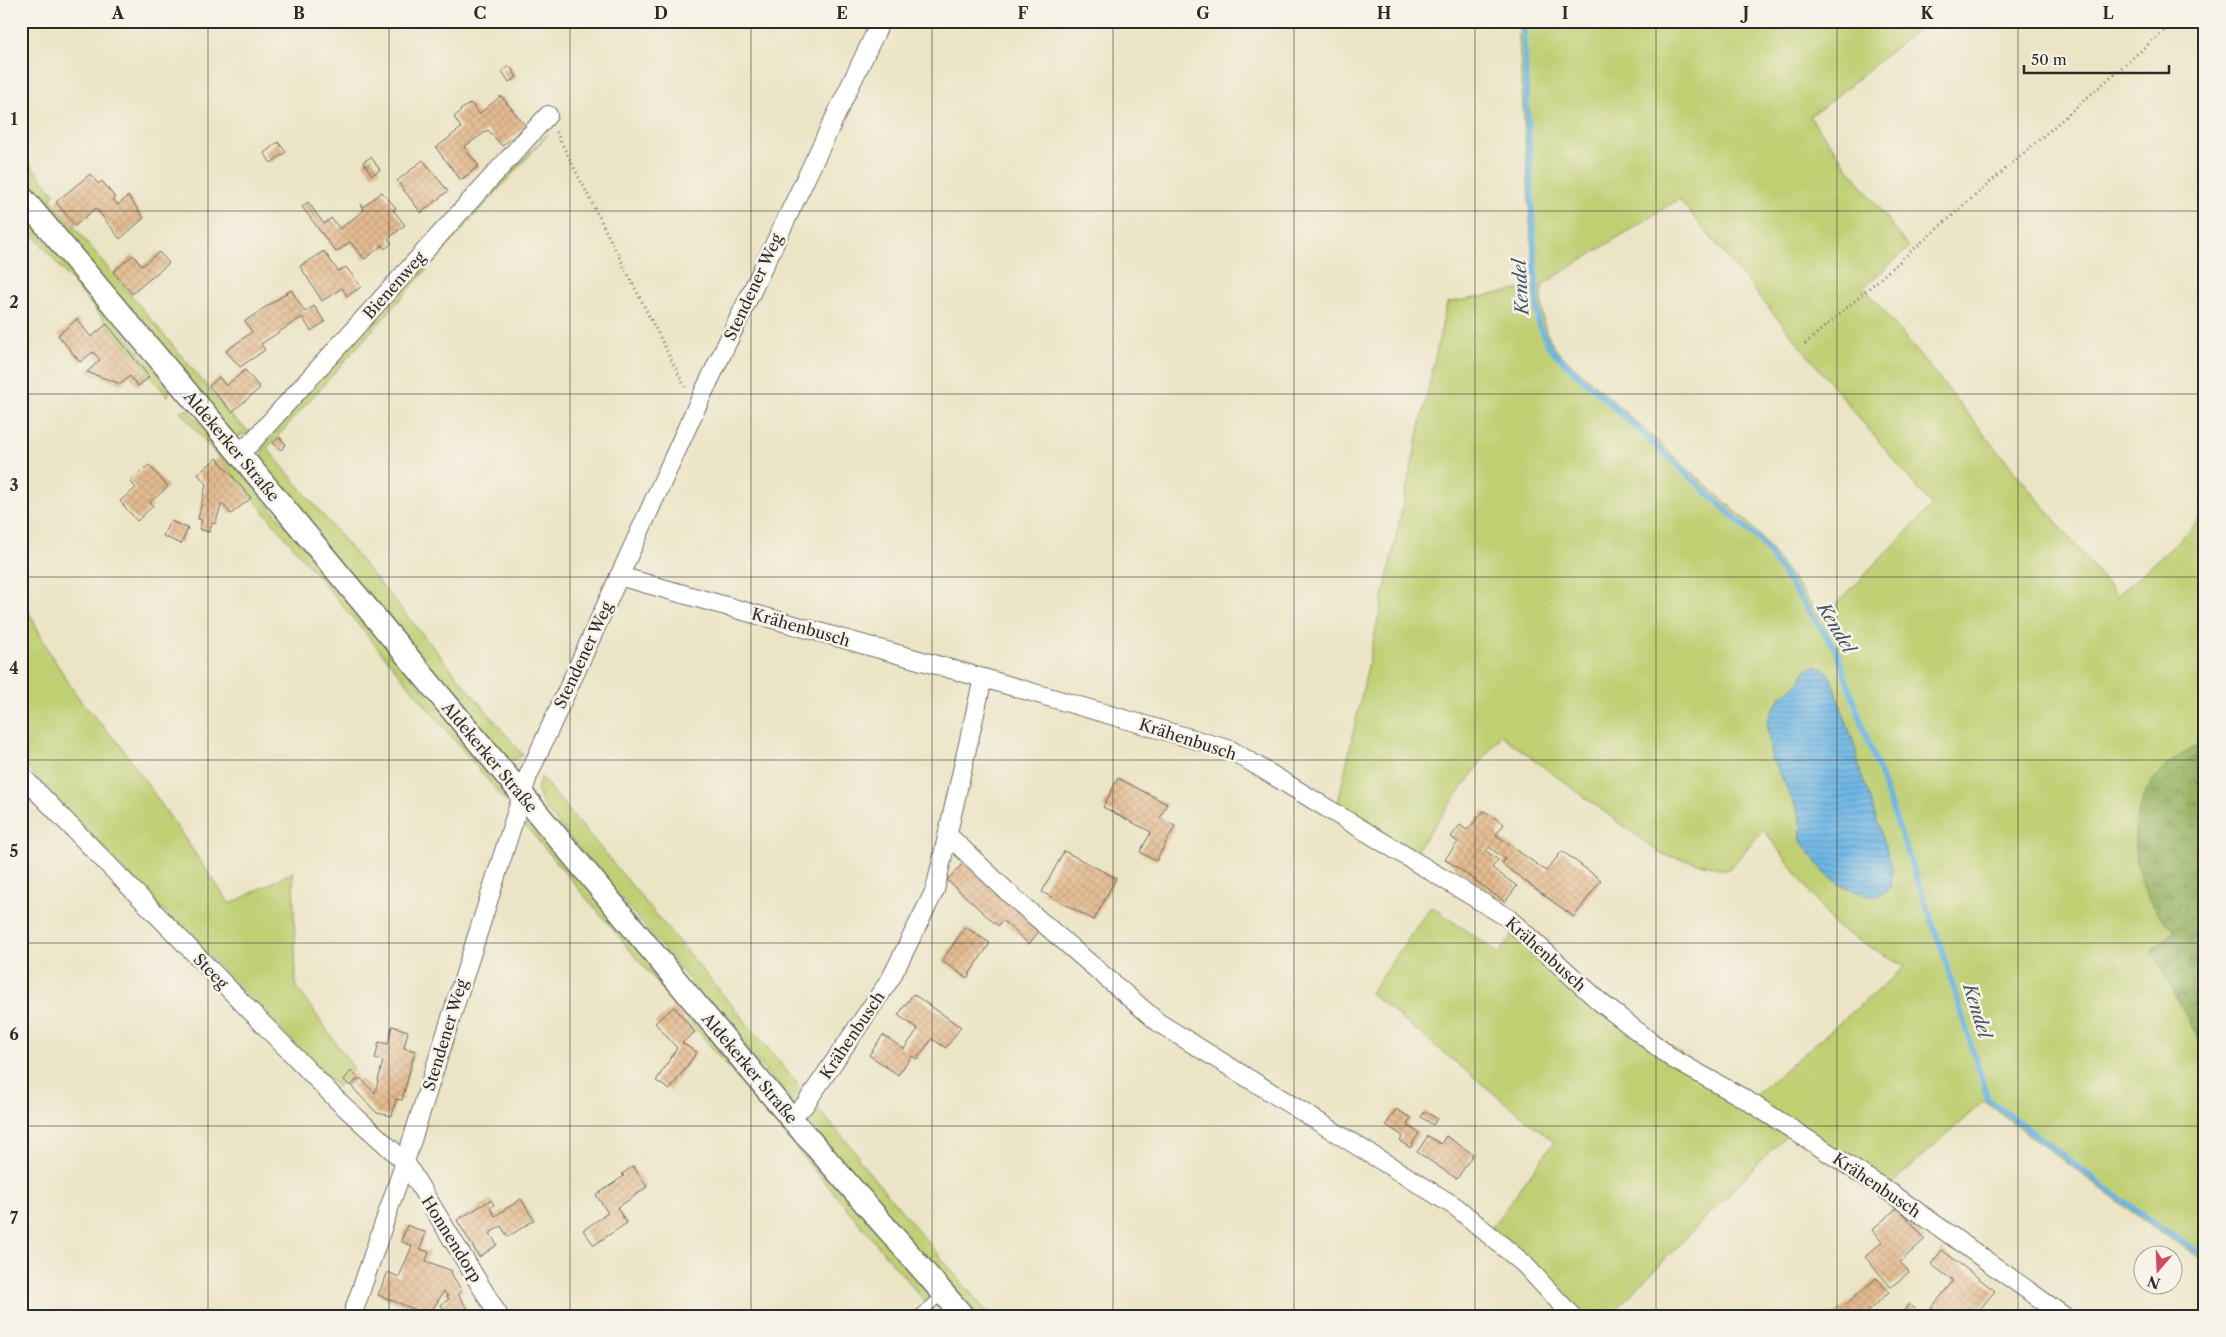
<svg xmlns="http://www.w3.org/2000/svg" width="2226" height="1337" font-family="'Libre Caslon Text',serif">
  <defs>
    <pattern id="forest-crowns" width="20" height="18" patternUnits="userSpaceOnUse" patternTransform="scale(1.25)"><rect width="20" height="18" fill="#97b264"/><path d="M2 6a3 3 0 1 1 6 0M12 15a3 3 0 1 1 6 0" fill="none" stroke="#7b9153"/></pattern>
    <pattern id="water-rules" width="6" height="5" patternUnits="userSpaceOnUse" patternTransform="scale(1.25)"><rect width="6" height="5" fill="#6db6e5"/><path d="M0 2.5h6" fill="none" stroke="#5a94ba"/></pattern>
    <pattern id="building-cross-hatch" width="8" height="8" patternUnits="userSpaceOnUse" patternTransform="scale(1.25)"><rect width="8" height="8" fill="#e4bb90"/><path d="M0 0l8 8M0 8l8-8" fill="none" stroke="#c4a17c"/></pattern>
  </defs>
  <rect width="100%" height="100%" fill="#f7f3e8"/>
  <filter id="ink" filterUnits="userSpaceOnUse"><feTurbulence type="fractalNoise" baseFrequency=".02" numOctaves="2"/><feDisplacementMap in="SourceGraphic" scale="10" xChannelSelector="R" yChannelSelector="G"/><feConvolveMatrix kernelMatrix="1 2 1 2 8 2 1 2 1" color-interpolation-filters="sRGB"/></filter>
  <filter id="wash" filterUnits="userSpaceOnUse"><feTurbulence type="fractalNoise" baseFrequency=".0096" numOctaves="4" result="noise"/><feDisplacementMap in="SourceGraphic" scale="20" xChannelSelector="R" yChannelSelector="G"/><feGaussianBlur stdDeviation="1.12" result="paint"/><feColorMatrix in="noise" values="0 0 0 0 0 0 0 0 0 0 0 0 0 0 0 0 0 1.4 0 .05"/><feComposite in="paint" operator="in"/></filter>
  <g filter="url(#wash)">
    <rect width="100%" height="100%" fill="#ebe4c5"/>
    <g fill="#bfcf72" stroke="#757d4e" fill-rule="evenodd">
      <path d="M1518 21H1928L1823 107 1809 116 1909 248 1864 287 2117 596 2171 548 2205 514V743L2196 746 2141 879C2149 900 2156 917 2175 930L2152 950 2205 1051V1261L2155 1229 1984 1101 1890 1185 1753 1097 1905 967 1836 927 1764 830 1728 870 1661 854 1501 735 1415 852 1338 803 1447 303 1534 287ZM1679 199 1932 506 1822 619 1762 538 1744 519 1557 351C1540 326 1542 315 1542 285ZM1806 669H1824L1830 676 1856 750 1859 767 1892 869 1891 886 1882 894 1876 896 1860 893 1841 885 1801 841 1800 816 1778 769 1771 759 1781 696 1800 682Z"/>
      <polygon points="548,134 267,448 523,755 507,763 258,466 265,444 336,355 425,258"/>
      <polygon points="21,154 55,194 50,198 234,419 251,433 233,437 21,186"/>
      <polygon points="21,211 170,388 168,397 26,226 21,222"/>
      <polygon points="188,409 510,793 507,803 180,411"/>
      <polygon points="21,587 27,608 49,652 82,703 121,746 230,904 293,872 296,986 354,1069 337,1087 130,876 21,761"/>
      <polygon points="541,777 807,1095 797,1102 790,1100 544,807 537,790"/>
      <polygon points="530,821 538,826 931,1296 926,1303 525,825"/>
      <polygon points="1431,906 1499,954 1515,931 1788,1133 1610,1316 1581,1316 1523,1252 1492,1227 1554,1142 1370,993"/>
      <polygon points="814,1104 859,1156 857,1158 990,1316 972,1316 806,1120 806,1113"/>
    </g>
    <path fill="url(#forest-crowns)" stroke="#616e48" d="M2205 743V1051L2152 950 2175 930C2156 916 2145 896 2139 873 2125 813 2147 766 2205 743Z"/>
    <polygon fill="url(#water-rules)" stroke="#4c7088" points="1815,666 1824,669 1830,676 1856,750 1859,767 1887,850 1892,869 1891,886 1882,894 1876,896 1860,893 1841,885 1825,873 1801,841 1800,816 1778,769 1771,759 1767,720 1781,696 1800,682 1806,669"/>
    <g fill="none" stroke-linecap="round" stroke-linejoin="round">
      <polyline stroke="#6db6e5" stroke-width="5.5" points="1523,21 1538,324 1551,350 1760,541 1836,650 1942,950 1988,1099 2157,1226 2205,1256"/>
    </g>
    <g id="blocks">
      <g fill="url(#building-cross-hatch)">
        <polygon points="510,66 517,77 509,82 502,71"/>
        <polygon points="501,96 526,126 502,146 488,130 464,147 479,166 461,180 436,148 461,128 454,117 461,111 460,110 471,103 479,114"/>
        <polygon points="278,142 286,152 271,163 264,153"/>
        <polygon points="371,157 380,170 372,175 363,162"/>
        <polygon points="423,160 448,191 421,213 397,181"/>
        <polygon points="90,174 98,184 102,181 115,198 113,199 118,205 128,196 144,218 120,239 96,208 75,226 56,202"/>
        <polygon points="382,192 396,208 393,210 405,225 388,239 392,243 385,249 382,245 365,259 350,242 336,252 302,207 308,202 324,224 331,218 340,229 364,210 361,204 363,207"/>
        <polygon points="324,251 338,271 346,267 361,287 347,296 342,288 322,301 300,266"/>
        <polygon points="159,252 169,263 132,294 113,272 133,255 142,266"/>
        <polygon points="291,290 305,312 314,306 325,322 311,331 302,317 261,344 265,350 240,367 226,351 252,332 245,321"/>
        <polygon points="77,319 91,337 107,324 149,377 138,386 130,376 121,384 87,372 100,360 93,352 80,362 58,335"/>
        <polygon points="245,370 260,388 232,412 209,386 219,377 226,386"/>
        <polygon points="279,437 286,444 281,450 273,443"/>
        <polygon points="217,458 251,498 231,514 222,503 215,524 212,523 209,532 199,529 202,520 198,519 206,484 198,474"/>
        <polygon points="149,465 168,487 150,502 153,506 137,521 120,501 136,488 130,481"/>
        <polygon points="170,521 188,528 181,544 163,536"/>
        <polygon points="1118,778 1167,804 1160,818 1175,826 1156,861 1140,852 1151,832 1103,807"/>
        <polygon points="1484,811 1504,824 1496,835 1546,871 1562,851 1601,880 1574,917 1502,864 1505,859 1489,847 1486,851 1498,860 1492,868 1517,886 1505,902 1445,859 1458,842 1451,837 1460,825 1467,830"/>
        <polygon points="1064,851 1116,878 1094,920 1042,892"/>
        <polygon points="964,862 1040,930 1029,944 1002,920 998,926 947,880"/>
        <polygon points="965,927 990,943 967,978 942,961"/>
        <polygon points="913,994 961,1027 946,1048 932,1039 917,1059 912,1056 898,1075 869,1055 883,1035 904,1049 918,1029 898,1015"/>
        <polygon points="674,1007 695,1032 682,1043 697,1052 670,1090 656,1081 677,1048 655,1023"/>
        <polygon points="392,1026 408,1031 404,1048 415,1051 402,1100 396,1099 392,1116 377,1113 352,1087 360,1078 375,1093 383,1061 375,1059 379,1042 388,1044"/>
        <polygon points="351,1071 358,1078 350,1086 344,1080"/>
        <polygon points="1396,1109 1411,1118 1407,1125 1419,1133 1410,1148 1400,1141 1403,1136 1386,1125"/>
        <polygon points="1425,1111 1437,1119 1433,1125 1421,1117"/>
        <polygon points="1428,1136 1441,1144 1446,1136 1473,1154 1457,1179 1417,1152"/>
        <polygon points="633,1166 647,1187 617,1208 627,1223 594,1245 583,1230 608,1213 596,1195 624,1176 622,1174"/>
        <polygon points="521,1199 534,1220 508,1237 501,1226 490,1233 497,1245 479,1257 457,1220 491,1200 494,1205 490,1208 495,1216"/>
        <polygon points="1898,1207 1925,1239 1900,1262 1909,1272 1891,1287 1865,1257 1882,1242 1872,1230"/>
        <polygon points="407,1225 426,1233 420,1249 429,1252 426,1261 452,1271 451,1273 462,1291 458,1294 469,1311 460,1316 448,1316 441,1305 449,1299 444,1291 429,1315 378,1295 388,1272 399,1277 412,1246 401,1241"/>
        <polygon points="1942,1250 1995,1291 1974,1316 1925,1316 1953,1281 1931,1264"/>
        <polygon points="1876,1278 1889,1292 1863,1316 1833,1316"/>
        <polygon points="1909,1304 1924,1316 1900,1316"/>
      </g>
    </g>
  </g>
  <g filter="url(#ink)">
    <use href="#blocks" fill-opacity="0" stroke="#6e6c61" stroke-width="1"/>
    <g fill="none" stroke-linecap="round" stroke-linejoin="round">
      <g stroke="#6e6c61" stroke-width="11">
        <polyline id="service" points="918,1316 944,1293"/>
      </g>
      <g stroke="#6e6c61" stroke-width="20">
        <g id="minor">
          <polyline points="237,451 250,444 548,115"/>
          <polyline points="619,576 983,678 1231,750 1508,918 1600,1002 1673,1059 1745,1099 1894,1195 2064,1316"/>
          <polyline points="21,775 337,1100 405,1162 499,1316"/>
          <polyline points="948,835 1015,899 1159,1023 1456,1207 1524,1264 1572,1316"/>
          <polyline points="789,1116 804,1106 891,978 935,890 983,678"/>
          <polyline points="352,1316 405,1162 528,776 696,408 881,21"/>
        </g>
      </g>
      <g stroke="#6e6c61" stroke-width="25">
        <polyline id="tertiary" points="21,196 237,451 789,1116 963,1316"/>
      </g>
      <g stroke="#6e6c61" stroke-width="3" stroke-dasharray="1 4" stroke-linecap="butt">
        <polyline points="556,132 685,387"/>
        <polyline points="1805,344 2175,21"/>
      </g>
      <use href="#service" stroke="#fff" stroke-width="9"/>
      <use href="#minor" stroke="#fff" stroke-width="18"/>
      <use href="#tertiary" stroke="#fff" stroke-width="22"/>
    </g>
  </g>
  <path fill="none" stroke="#2b2b2b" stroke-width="1" stroke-opacity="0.55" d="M208 21V1316M389 21V1316M570 21V1316M751 21V1316M932 21V1316M1113 21V1316M1294 21V1316M1475 21V1316M1656 21V1316M1837 21V1316M2018 21V1316M21 211H2205M21 394H2205M21 577H2205M21 760H2205M21 943H2205M21 1126H2205"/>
  <g text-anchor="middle" stroke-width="5" stroke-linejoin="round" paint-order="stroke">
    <g font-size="16" fill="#2b2b2b" stroke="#f7f3e8">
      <text transform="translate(394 285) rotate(-48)" y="6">Bienenweg</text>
      <text transform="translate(753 287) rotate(-65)" y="6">Stendener Weg</text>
      <text transform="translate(232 446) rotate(50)" y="6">Aldekerker Straße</text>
      <text transform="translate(801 627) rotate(16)" y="6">Krähenbusch</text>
      <text transform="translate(583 655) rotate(-65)" y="6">Stendener Weg</text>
      <text transform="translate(1188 739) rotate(18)" y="6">Krähenbusch</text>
      <text transform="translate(490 757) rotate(50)" y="6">Aldekerker Straße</text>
      <text transform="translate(1546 954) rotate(42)" y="6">Krähenbusch</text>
      <text transform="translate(211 971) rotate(46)" y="6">Steeg</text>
      <text transform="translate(445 1035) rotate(-73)" y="6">Stendener Weg</text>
      <text transform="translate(852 1035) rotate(-56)" y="6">Krähenbusch</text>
      <text transform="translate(750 1068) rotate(50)" y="6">Aldekerker Straße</text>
      <text transform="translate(1877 1185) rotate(34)" y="6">Krähenbusch</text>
      <text transform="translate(452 1239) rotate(58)" y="6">Honnendorp</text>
    </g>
    <g font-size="18" font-style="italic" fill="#3f5563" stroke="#f7f3e8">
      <text transform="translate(1521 287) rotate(-93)" y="6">Kendel</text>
      <text transform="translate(1836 628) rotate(59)" y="6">Kendel</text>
      <text transform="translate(1977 1011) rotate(73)" y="6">Kendel</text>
    </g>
  </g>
  <rect width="2226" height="1337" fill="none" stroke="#f7f3e8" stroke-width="55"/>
  <g transform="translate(2158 1270) rotate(199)"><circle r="24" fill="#f7f3e8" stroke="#a5a39c"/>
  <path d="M0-4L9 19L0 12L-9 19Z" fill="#d1495b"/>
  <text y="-8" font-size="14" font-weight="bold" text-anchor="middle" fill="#2b2b2b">N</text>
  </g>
  <path d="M2024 65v8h145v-8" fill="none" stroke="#2b2b2b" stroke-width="2.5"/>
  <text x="2031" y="65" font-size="15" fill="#2b2b2b" stroke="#f7f3e8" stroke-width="4" paint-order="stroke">50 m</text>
  <rect x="28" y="28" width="2170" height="1282" fill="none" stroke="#2b2b2b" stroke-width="2"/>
  <g font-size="16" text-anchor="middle" font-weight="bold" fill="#2b2b2b">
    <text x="118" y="19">A</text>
    <text x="299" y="19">B</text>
    <text x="480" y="19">C</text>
    <text x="661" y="19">D</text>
    <text x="842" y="19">E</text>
    <text x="1023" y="19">F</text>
    <text x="1203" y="19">G</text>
    <text x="1384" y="19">H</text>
    <text x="1565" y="19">I</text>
    <text x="1746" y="19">J</text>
    <text x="1927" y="19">K</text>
    <text x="2108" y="19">L</text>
    <text x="14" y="125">1</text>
    <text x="14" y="308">2</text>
    <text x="14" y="491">3</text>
    <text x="14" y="674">4</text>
    <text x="14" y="857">5</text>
    <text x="14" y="1040">6</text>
    <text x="14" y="1224">7</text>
  </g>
</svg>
